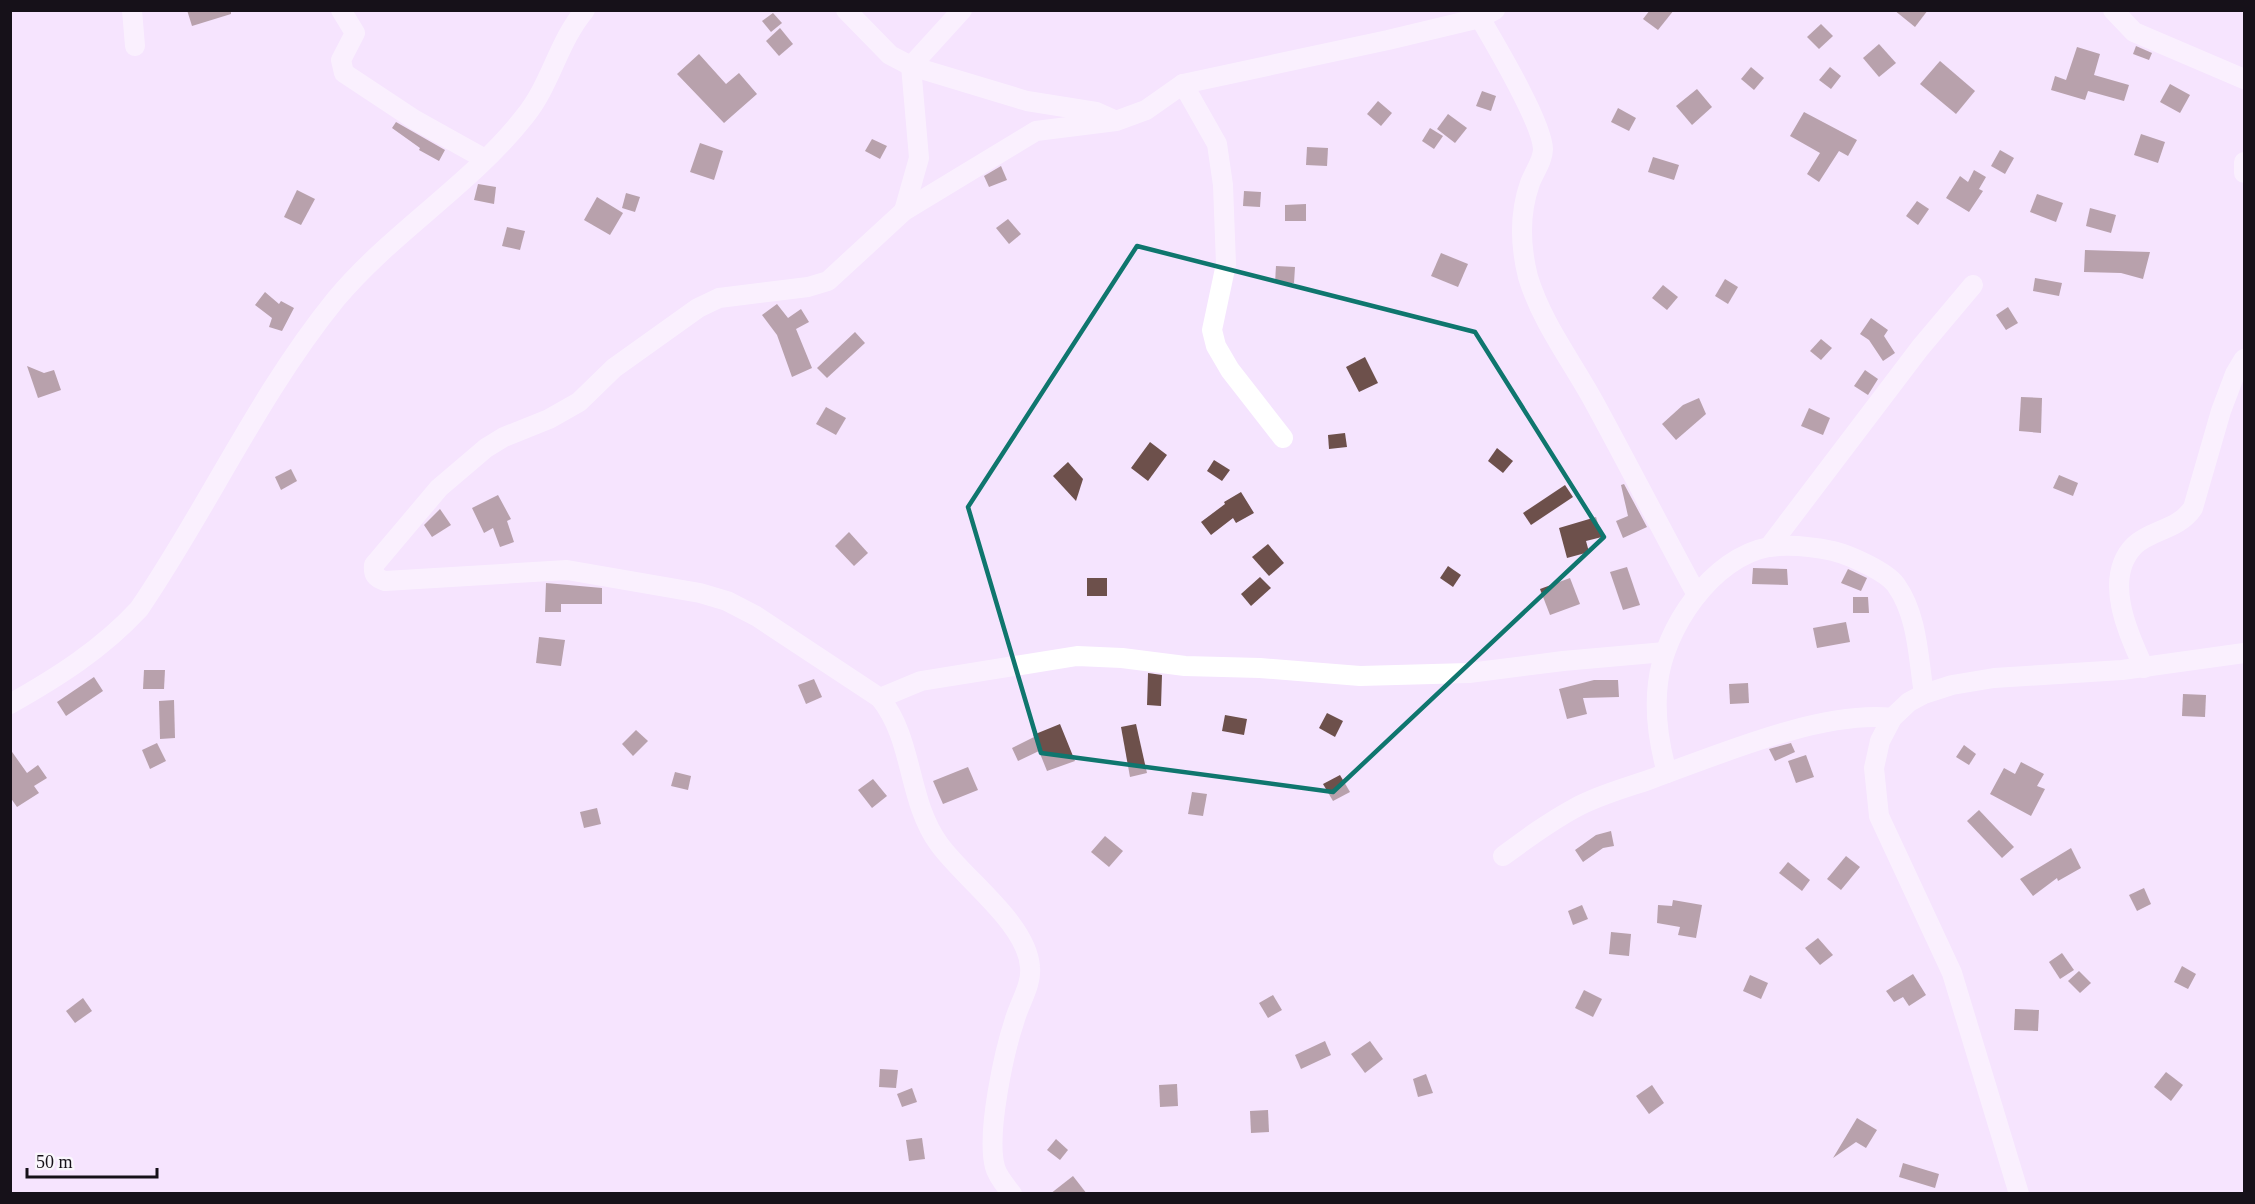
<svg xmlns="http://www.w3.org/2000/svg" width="2255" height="1204" font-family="'Times New Roman',serif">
  <rect width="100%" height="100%" fill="#f5e4fe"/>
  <g fill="#6d504b">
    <polygon points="187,10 231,10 231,14 192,26"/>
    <polygon points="1650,10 1674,10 1658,30 1643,19"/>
    <polygon points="1894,10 1928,10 1915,27"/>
    <polygon points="773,13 782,23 771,32 762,21"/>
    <polygon points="1821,24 1833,36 1819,49 1807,37"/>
    <polygon points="780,28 793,44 779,56 766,41"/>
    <polygon points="1879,44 1896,63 1879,77 1863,58"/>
    <polygon points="2136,46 2152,53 2149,60 2133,54"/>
    <polygon points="2077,47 2100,54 2094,75 2129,85 2124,101 2088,91 2085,100 2051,90 2055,76 2066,80"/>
    <polygon points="699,54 726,84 739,73 757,94 724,123 677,74"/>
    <polygon points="1940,61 1975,91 1956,114 1920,84"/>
    <polygon points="1751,67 1764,78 1754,90 1741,79"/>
    <polygon points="1830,67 1841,76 1831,89 1819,80"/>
    <polygon points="2170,84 2190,95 2180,113 2160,102"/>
    <polygon points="1697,89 1712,107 1692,125 1676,106"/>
    <polygon points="1482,91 1496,96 1491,111 1476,106"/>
    <polygon points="1378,101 1392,113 1381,126 1367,114"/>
    <polygon points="1618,108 1636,118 1629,131 1611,122"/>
    <polygon points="1804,112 1857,140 1848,156 1839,151 1819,182 1807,174 1820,153 1790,136"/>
    <polygon points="1448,114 1467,128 1455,143 1437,129"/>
    <polygon points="396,122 445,150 439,161 419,150 420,148 392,128"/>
    <polygon points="1430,128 1443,136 1434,149 1422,141"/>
    <polygon points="2141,134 2165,142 2158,163 2134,155"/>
    <polygon points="872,139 887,146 880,159 865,151"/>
    <polygon points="700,143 723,151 714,180 690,172"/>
    <polygon points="1307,147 1328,148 1327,166 1306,165"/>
    <polygon points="2000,150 2014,158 2005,174 1991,166"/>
    <polygon points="1653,157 1679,165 1674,180 1648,172"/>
    <polygon points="1001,166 1007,180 989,187 984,176"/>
    <polygon points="1974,170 1986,177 1979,189 1983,191 1969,212 1946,198 1960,176 1968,182"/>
    <polygon points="478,184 496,187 494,204 474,200"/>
    <polygon points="297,190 315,199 301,225 284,217"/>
    <polygon points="1244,191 1261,192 1260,207 1243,206"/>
    <polygon points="626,193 640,197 635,212 622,208"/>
    <polygon points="2037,194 2063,203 2056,222 2030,212"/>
    <polygon points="597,197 623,213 610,235 584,220"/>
    <polygon points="1917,201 1929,209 1918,225 1906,216"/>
    <polygon points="1306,204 1306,221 1285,221 1285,205"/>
    <polygon points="2090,208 2116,215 2111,233 2086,226"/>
    <polygon points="1008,219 1021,234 1009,244 996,228"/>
    <polygon points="507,227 525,231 520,250 502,246"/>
    <polygon points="2085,250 2150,252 2143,279 2121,273 2084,272"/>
    <polygon points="1441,253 1468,264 1458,287 1431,276"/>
    <polygon points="1276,266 1295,267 1294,283 1275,283"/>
    <polygon points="2035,278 2062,283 2059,296 2033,291"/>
    <polygon points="1725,279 1738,287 1728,304 1715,296"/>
    <polygon points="1663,285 1678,297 1667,310 1652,298"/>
    <polygon points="265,292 279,304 281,301 294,308 282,331 269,327 272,318 255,305"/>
    <polygon points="777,304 788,318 801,309 809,322 796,329 812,368 792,377 777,335 762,315"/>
    <polygon points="2008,307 2018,323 2006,330 1996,315"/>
    <polygon points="1871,318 1888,330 1884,336 1895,353 1883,361 1869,340 1860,334"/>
    <polygon points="855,332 865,343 827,378 817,368"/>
    <polygon points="1821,339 1832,348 1821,360 1810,351"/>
    <polygon points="1365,357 1378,383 1359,392 1346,367"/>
    <polygon points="27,366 44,373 54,370 61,390 38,398"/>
    <polygon points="1865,370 1878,379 1868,395 1854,386"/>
    <polygon points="2021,397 2042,398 2041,433 2019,431"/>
    <polygon points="1699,398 1706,414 1676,440 1662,424 1683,405"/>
    <polygon points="826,407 846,418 836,435 816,424"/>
    <polygon points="1809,408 1830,418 1823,435 1801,426"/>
    <polygon points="1345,433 1347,447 1329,449 1328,435"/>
    <polygon points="1150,442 1167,455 1148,481 1131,468"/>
    <polygon points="1497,448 1513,461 1503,473 1488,461"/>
    <polygon points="1214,460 1230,470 1222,481 1207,471"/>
    <polygon points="1068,462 1083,479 1076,501 1053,476"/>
    <polygon points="291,469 297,481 281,490 275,477"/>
    <polygon points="2059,475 2078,483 2073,496 2053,488"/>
    <polygon points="1624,484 1647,527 1623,538 1616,521 1628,516 1621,485"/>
    <polygon points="1565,485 1573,497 1531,525 1523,513"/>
    <polygon points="1241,492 1254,513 1236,523 1233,518 1211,535 1201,522 1225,504 1224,502"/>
    <polygon points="498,495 511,519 507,521 514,542 500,547 493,528 484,533 472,508"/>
    <polygon points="440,509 451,525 432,537 424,525"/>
    <polygon points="1596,517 1602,537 1586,541 1589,552 1567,558 1559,528"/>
    <polygon points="849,532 868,553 854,566 835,546"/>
    <polygon points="1268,544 1284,563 1269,576 1252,557"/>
    <polygon points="1448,566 1461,575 1453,587 1440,578"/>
    <polygon points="1627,567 1640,605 1623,610 1610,572"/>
    <polygon points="1753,568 1787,569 1788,585 1752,584"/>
    <polygon points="1848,569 1867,578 1861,591 1841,583"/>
    <polygon points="1260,577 1271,588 1251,606 1241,594"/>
    <rect x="1087" y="578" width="20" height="18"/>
    <polygon points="1570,578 1580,604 1550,615 1540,589"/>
    <polygon points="546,583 602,588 602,604 561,604 561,612 545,612"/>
    <polygon points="1853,597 1868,597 1869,613 1853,613"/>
    <polygon points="1846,622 1850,642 1817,648 1813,628"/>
    <polygon points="539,637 565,640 561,666 536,663"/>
    <polygon points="144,670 165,670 164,689 143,689"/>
    <polygon points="1148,673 1162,675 1161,706 1147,705"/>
    <polygon points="94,677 103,691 66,716 57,702"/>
    <polygon points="814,679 822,697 806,704 798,685"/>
    <polygon points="1594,680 1618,680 1619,697 1583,698 1587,714 1567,719 1559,689"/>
    <polygon points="1748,683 1749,703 1730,704 1729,684"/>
    <polygon points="2183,694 2206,695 2205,717 2182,716"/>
    <polygon points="174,700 175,738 160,739 159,701"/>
    <polygon points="1327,713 1343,721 1335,737 1319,728"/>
    <polygon points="1225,715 1247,719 1244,735 1222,731"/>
    <polygon points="1060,724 1075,761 1047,771 1039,751 1018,761 1012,748 1034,737 1033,735"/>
    <polygon points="1136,724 1147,773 1130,777 1121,727"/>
    <polygon points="636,730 648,741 633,756 622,744"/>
    <polygon points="157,743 166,761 150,769 142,750"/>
    <polygon points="1791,743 1795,752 1775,761 1769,749"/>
    <polygon points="1964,745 1976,754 1969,765 1956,757"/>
    <polygon points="10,749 27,773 38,765 47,778 34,786 39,793 17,807 10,797"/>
    <polygon points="1806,755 1814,777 1796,783 1788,761"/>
    <polygon points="2021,762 2044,774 2037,786 2045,789 2031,816 1990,794 2004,768 2015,774"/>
    <polygon points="968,767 978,790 943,804 933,781"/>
    <polygon points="675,772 691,776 688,790 671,786"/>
    <polygon points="1340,775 1350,792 1333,801 1323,784"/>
    <polygon points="873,779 887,796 872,808 858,790"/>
    <polygon points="1192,792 1207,794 1203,816 1188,814"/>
    <polygon points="597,808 601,824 584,828 580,812"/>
    <polygon points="1979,810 2014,847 2002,858 1967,821"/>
    <polygon points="1611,831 1614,846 1603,848 1583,862 1575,850 1596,835"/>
    <polygon points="1105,836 1123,851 1109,867 1091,852"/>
    <polygon points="2071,848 2081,868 2058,881 2057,878 2033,896 2020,879"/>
    <polygon points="1846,856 1860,867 1841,890 1827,879"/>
    <polygon points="1788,862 1810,880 1802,891 1779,873"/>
    <polygon points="2144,888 2151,904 2137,911 2129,895"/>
    <polygon points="1673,900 1702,905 1696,938 1678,935 1680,927 1657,923 1658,905 1672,906"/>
    <polygon points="1582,905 1588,919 1573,925 1568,911"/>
    <polygon points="1611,932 1631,934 1629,956 1609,954"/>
    <polygon points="1818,938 1833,955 1820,965 1805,948"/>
    <polygon points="2062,953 2074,970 2060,979 2049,962"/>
    <polygon points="2182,966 2196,974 2188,989 2174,982"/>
    <polygon points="2079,971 2091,983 2080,993 2068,981"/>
    <polygon points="1913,974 1926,995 1909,1006 1903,997 1894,1002 1886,991"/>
    <polygon points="1750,975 1768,983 1761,999 1743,991"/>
    <polygon points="1584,990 1602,999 1593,1017 1575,1008"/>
    <polygon points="1273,995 1282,1010 1268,1018 1259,1003"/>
    <polygon points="83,998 92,1011 75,1023 66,1011"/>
    <polygon points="2015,1009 2039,1010 2038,1031 2014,1030"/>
    <polygon points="1325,1041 1331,1055 1301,1069 1295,1055"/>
    <polygon points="1370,1041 1383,1059 1365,1073 1351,1054"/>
    <polygon points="880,1069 898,1070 896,1088 879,1087"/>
    <polygon points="2166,1072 2183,1085 2171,1101 2154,1087"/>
    <polygon points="1426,1074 1433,1093 1418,1097 1413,1079"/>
    <polygon points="1177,1084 1178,1106 1160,1107 1159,1085"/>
    <polygon points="1652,1085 1664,1103 1649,1114 1636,1096"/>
    <polygon points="912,1088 917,1102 902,1107 897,1094"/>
    <polygon points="1268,1110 1269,1132 1251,1133 1250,1111"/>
    <polygon points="1857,1118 1877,1130 1866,1148 1856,1142 1833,1158"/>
    <polygon points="922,1138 925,1159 909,1161 906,1140"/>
    <polygon points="1056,1139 1068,1150 1060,1160 1047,1150"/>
    <polygon points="1903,1163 1939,1174 1935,1188 1899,1177"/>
    <polygon points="1073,1176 1087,1194 1050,1194"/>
  </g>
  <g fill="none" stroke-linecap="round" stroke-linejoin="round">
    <g stroke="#fff" stroke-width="20">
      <polyline points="132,10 135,46"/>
      <polyline points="341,10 355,33 341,60 344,73 415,120 485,159"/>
      <polyline points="846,10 890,55 911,66 1027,101 1096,112 1114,120"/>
      <polyline points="2113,10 2134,32 2244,79"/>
      <path d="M1480 18C1495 44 1542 122 1543 149 1543 161 1534 172 1530 183 1519 214 1520 245 1528 277 1542 323 1571 360 1594 402 1629 466 1662 531 1697 595"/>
      <polyline points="1183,84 1217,144 1223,185 1226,264 1212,330 1216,346 1230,370 1283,438"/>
      <polyline points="2244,162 2244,173"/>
      <polyline points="904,211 919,158 911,66 962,10"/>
      <polyline points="1769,547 1920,348 1973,285"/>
      <path d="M2144 668C2128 634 2102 577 2135 545 2153 529 2178 530 2193 508L2221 411 2235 374 2244 359"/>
      <polyline points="880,698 921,681 1077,656 1122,658 1185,666 1260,668 1360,676 1469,673 1563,661 1665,652"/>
      <path d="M10 704C58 677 102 649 139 609 208 508 258 395 336 299 392 232 471 185 525 116 551 84 558 42 585 10"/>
      <path d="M1667 773C1659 744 1654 714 1658 683 1664 629 1712 557 1769 547 1789 544 1814 547 1833 551 1849 555 1886 571 1896 585 1918 616 1918 657 1924 694"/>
      <path d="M1503 856C1526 839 1549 822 1575 808 1598 795 1626 788 1651 779 1718 755 1822 710 1892 718"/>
      <path d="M1012 1194C1006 1186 997 1176 995 1167 986 1134 1004 1052 1015 1019 1020 1002 1032 984 1030 967 1027 923 964 879 939 844 907 800 914 740 880 698L756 616 727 601 700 593 567 570 385 581C376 578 373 575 374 565L439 488 486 448 504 437 549 419 579 402 614 368 698 308 719 298 808 287 828 281 904 211 1036 131 1116 121 1146 110 1183 84 1388 40 1480 18 1495 10"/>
      <polyline points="2019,1194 1952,973 1879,816 1874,768 1880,741 1892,718 1909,702 1924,694 1952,685 1994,678 2122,670 2244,653"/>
    </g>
  </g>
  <path d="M0 0H2255V1204H0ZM1137 246 1475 332 1604 537 1333 792 1041 753 968 507Z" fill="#f5e4fe" fill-opacity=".55" fill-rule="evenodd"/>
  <path fill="none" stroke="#0f766e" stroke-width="4.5" stroke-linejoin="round" d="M1137 246 1475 332 1604 537 1333 792 1041 753 968 507Z"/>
  <rect width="2255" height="1204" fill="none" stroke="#161119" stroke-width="24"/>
  <path d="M27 1168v9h130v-9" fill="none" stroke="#161119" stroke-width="3"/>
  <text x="36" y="1168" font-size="18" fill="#161119" stroke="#faf7fc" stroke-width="4.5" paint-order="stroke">50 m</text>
</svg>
